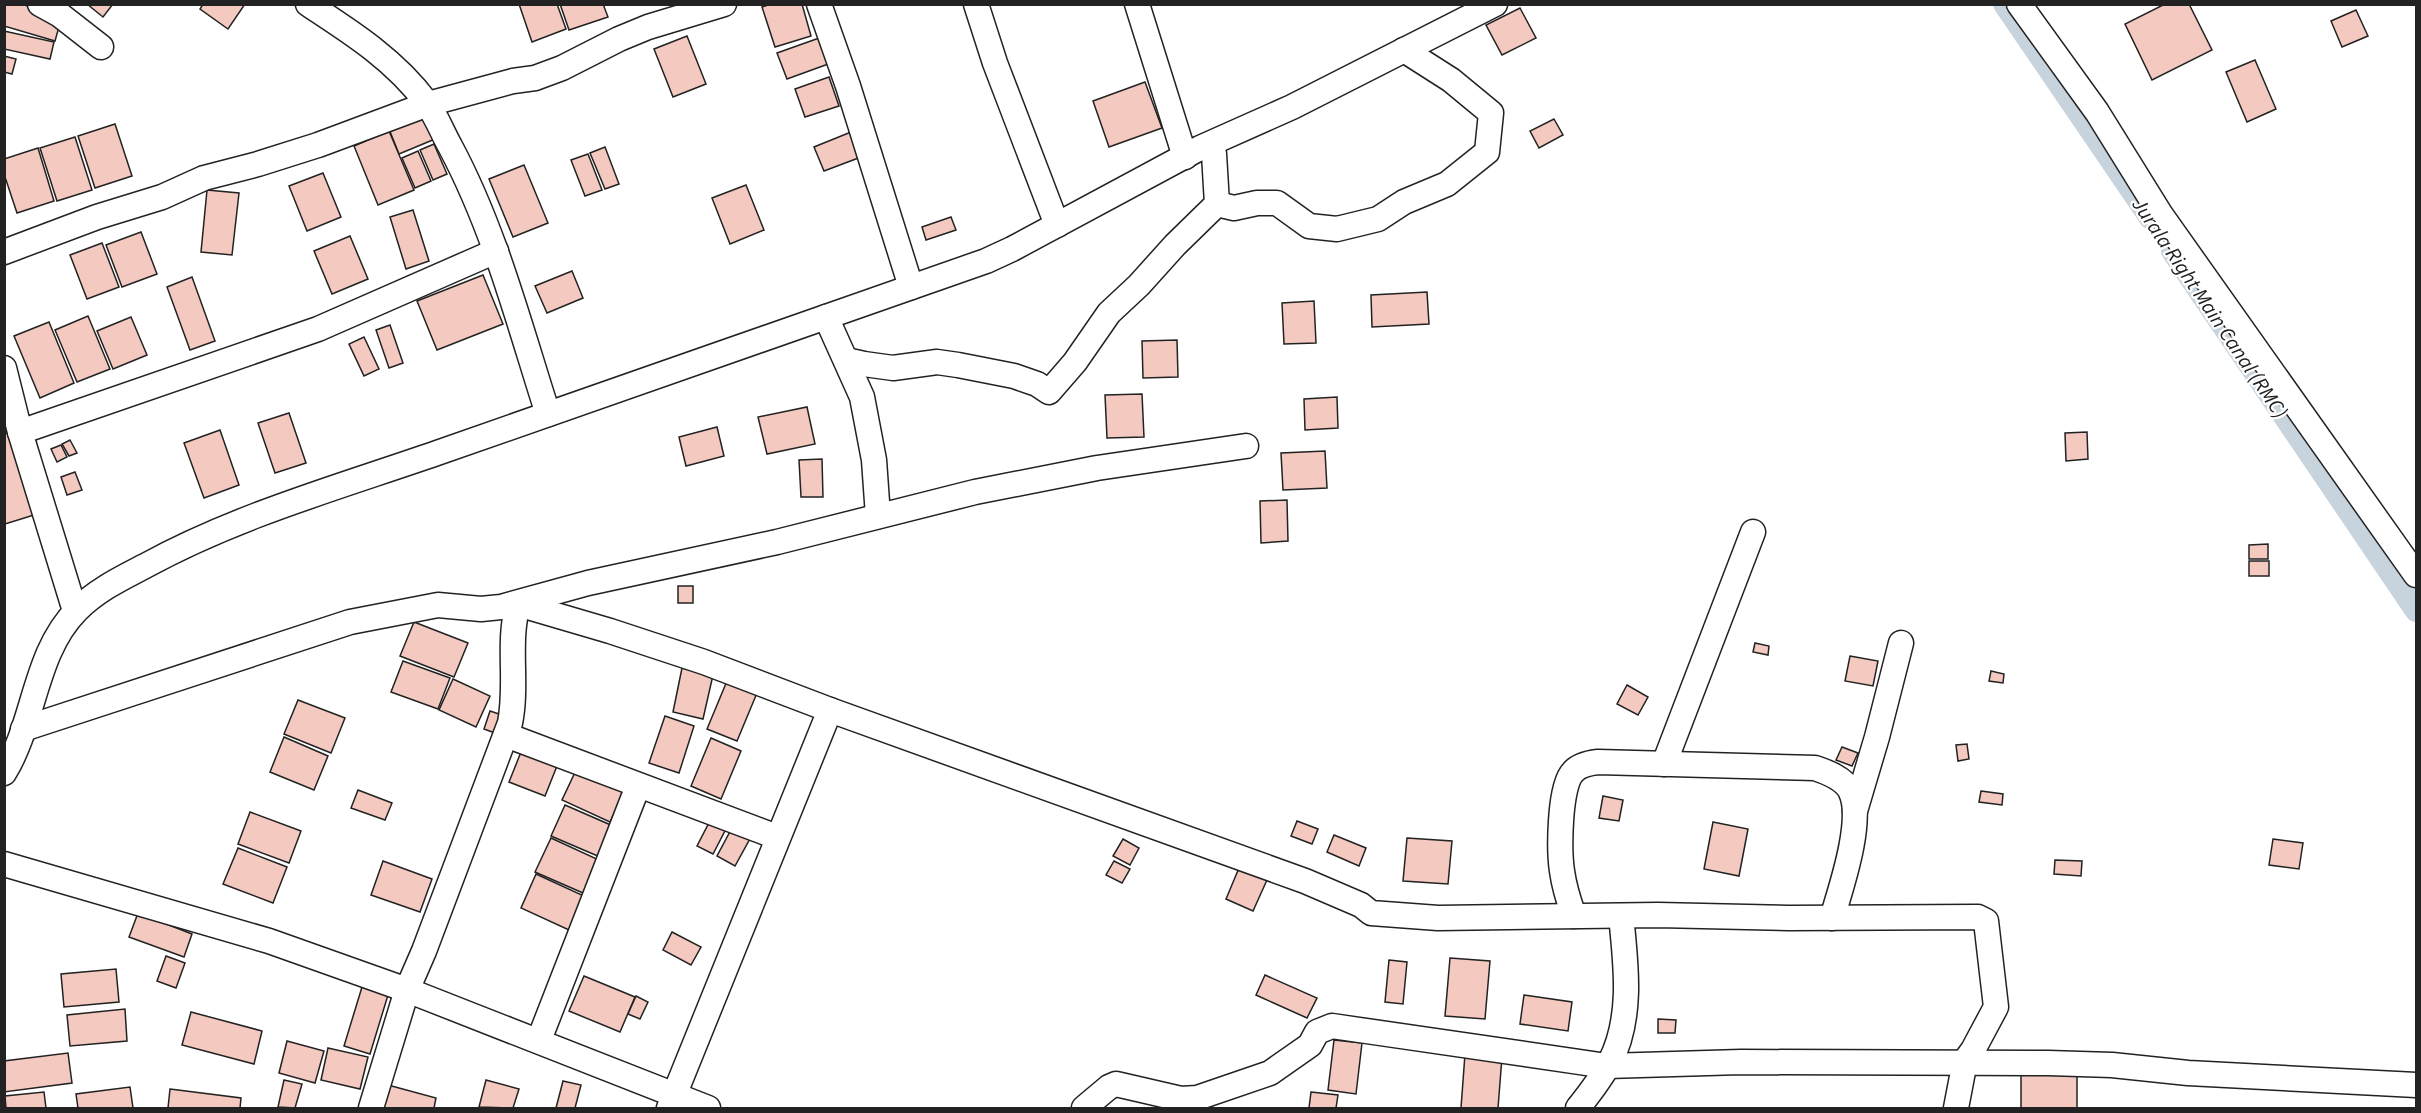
<svg xmlns="http://www.w3.org/2000/svg" width="2421" height="1113" font-family="'Source Sans 3',sans-serif">
  <rect width="100%" height="100%" fill="#fff"/>
  <g fill="none" stroke-linecap="round" stroke-linejoin="round">
    <g stroke="#c7d3dd" stroke-width="22">
      <polyline points="2004,4 2150,218"/>
      <polyline points="2172,251 2416,611"/>
    </g>
  </g>
  <g fill="#f3c9c0" stroke="#222" stroke-width="1.5">
    <polygon points="4,4 21,4 62,16 55,41 4,26"/>
    <polygon points="87,4 113,4 103,17"/>
    <polygon points="203,4 245,4 228,29 200,9"/>
    <polygon points="519,4 557,4 566,29 532,42"/>
    <polygon points="560,4 603,4 608,17 569,30"/>
    <polygon points="771,4 802,4 811,36 775,47 762,7"/>
    <polygon points="2165,4 2189,4 2212,50 2152,80 2125,24"/>
    <polygon points="1520,8 1536,38 1502,55 1486,25"/>
    <polygon points="2356,10 2368,36 2342,47 2331,21"/>
    <polygon points="4,31 54,42 50,59 4,49"/>
    <polygon points="687,36 706,84 673,97 654,49"/>
    <polygon points="822,37 831,63 787,79 777,53"/>
    <polygon points="4,56 16,59 12,74 4,72"/>
    <polygon points="2255,60 2276,109 2247,122 2226,72"/>
    <polygon points="829,77 839,106 805,117 795,89"/>
    <polygon points="1145,82 1162,128 1109,147 1093,101"/>
    <polygon points="425,114 435,139 399,154 389,129"/>
    <polygon points="1554,119 1563,135 1539,148 1530,131"/>
    <polygon points="115,124 132,176 95,188 78,136"/>
    <polygon points="389,131 414,190 378,205 354,146"/>
    <polygon points="851,132 861,157 824,171 814,147"/>
    <polygon points="75,137 92,190 57,201 40,148"/>
    <polygon points="434,144 447,174 433,180 420,150"/>
    <polygon points="605,147 619,184 605,189 590,153"/>
    <polygon points="38,148 54,201 17,213 4,174 4,159"/>
    <polygon points="418,151 431,181 415,188 402,158"/>
    <polygon points="588,154 602,190 585,196 571,160"/>
    <polygon points="524,165 548,223 513,237 489,179"/>
    <polygon points="323,173 341,217 307,231 289,186"/>
    <polygon points="746,185 764,230 730,244 712,198"/>
    <polygon points="207,190 239,193 232,255 201,252"/>
    <polygon points="413,210 429,261 406,269 390,217"/>
    <polygon points="951,217 956,230 926,240 922,227"/>
    <polygon points="141,232 157,274 122,287 106,245"/>
    <polygon points="350,236 368,279 332,294 314,251"/>
    <polygon points="102,243 119,287 87,299 70,255"/>
    <polygon points="572,271 583,298 547,313 535,286"/>
    <polygon points="483,275 503,324 437,350 417,301"/>
    <polygon points="192,277 215,341 190,350 167,287"/>
    <polygon points="1427,292 1429,324 1372,327 1371,295"/>
    <polygon points="1314,301 1316,343 1284,344 1282,303"/>
    <polygon points="88,316 110,369 77,382 55,330"/>
    <polygon points="131,317 147,355 113,369 97,331"/>
    <polygon points="49,322 74,383 40,398 14,336"/>
    <polygon points="390,325 403,363 389,368 376,330"/>
    <polygon points="364,337 379,369 364,376 349,344"/>
    <polygon points="1177,340 1178,377 1143,378 1142,341"/>
    <polygon points="1142,394 1144,437 1107,438 1105,395"/>
    <polygon points="1337,397 1338,428 1305,430 1304,399"/>
    <polygon points="807,407 815,444 767,454 758,417"/>
    <polygon points="289,413 306,463 275,473 258,423"/>
    <polygon points="717,427 724,456 686,466 679,437"/>
    <polygon points="220,430 239,485 204,498 184,443"/>
    <polygon points="2087,432 2088,459 2066,461 2065,433"/>
    <polygon points="9,433 34,515 5,524 4,434"/>
    <polygon points="70,440 77,453 69,456 62,444"/>
    <polygon points="61,445 67,457 57,462 51,449"/>
    <polygon points="1325,451 1327,488 1283,490 1281,453"/>
    <polygon points="822,459 823,497 801,497 799,460"/>
    <polygon points="75,472 82,490 67,495 61,477"/>
    <polygon points="1287,500 1288,541 1261,543 1260,501"/>
    <polygon points="2268,544 2268,559 2249,559 2249,545"/>
    <rect x="2249" y="561" width="20" height="15"/>
    <rect x="678" y="586" width="15" height="17"/>
    <polygon points="414,622 468,643 454,677 400,656"/>
    <polygon points="1755,643 1769,646 1768,655 1753,652"/>
    <polygon points="1850,656 1878,661 1873,686 1845,681"/>
    <polygon points="403,661 450,678 438,709 391,692"/>
    <polygon points="682,668 713,675 703,719 673,712"/>
    <polygon points="1991,671 2004,674 2003,683 1989,681"/>
    <polygon points="453,679 490,696 476,727 439,710"/>
    <polygon points="727,681 757,693 737,741 707,729"/>
    <polygon points="1627,685 1648,697 1638,715 1617,704"/>
    <polygon points="298,700 345,718 331,753 284,734"/>
    <polygon points="490,711 502,715 495,733 484,729"/>
    <polygon points="665,716 694,726 679,773 649,763"/>
    <polygon points="284,737 328,756 314,790 270,772"/>
    <polygon points="711,738 741,751 721,799 691,786"/>
    <polygon points="1967,744 1969,759 1958,761 1956,745"/>
    <polygon points="523,747 559,761 545,796 509,782"/>
    <polygon points="1842,747 1858,753 1852,766 1836,760"/>
    <polygon points="578,766 626,788 610,822 562,800"/>
    <polygon points="358,790 392,803 385,820 351,808"/>
    <polygon points="1981,791 2003,794 2002,805 1979,802"/>
    <polygon points="1603,796 1623,800 1619,821 1599,818"/>
    <polygon points="565,805 613,826 600,857 551,836"/>
    <polygon points="250,812 301,831 289,863 238,844"/>
    <polygon points="713,815 729,823 713,854 697,846"/>
    <polygon points="1297,821 1318,829 1312,844 1291,836"/>
    <polygon points="1713,822 1748,829 1739,876 1704,869"/>
    <polygon points="733,826 752,835 735,866 717,856"/>
    <polygon points="1334,835 1366,848 1359,866 1327,852"/>
    <polygon points="551,838 599,860 583,893 535,872"/>
    <polygon points="1407,838 1452,841 1448,884 1403,881"/>
    <polygon points="1123,839 1139,848 1130,865 1113,856"/>
    <polygon points="2273,839 2303,843 2299,869 2269,865"/>
    <polygon points="238,848 287,867 273,903 223,884"/>
    <polygon points="2055,860 2082,861 2081,876 2054,874"/>
    <polygon points="383,861 432,879 420,912 371,895"/>
    <polygon points="1114,861 1130,869 1122,883 1106,875"/>
    <polygon points="1239,868 1267,880 1253,911 1226,899"/>
    <polygon points="536,874 584,896 569,930 521,908"/>
    <polygon points="138,913 192,934 184,957 129,937"/>
    <polygon points="672,932 701,947 691,965 663,950"/>
    <polygon points="166,956 185,963 176,988 157,981"/>
    <polygon points="1450,958 1490,961 1485,1019 1445,1016"/>
    <polygon points="1389,960 1407,962 1403,1004 1385,1002"/>
    <polygon points="116,969 119,1002 64,1007 61,974"/>
    <polygon points="1265,975 1317,998 1307,1018 1256,995"/>
    <polygon points="584,976 635,997 620,1032 569,1011"/>
    <polygon points="362,987 388,995 370,1054 344,1046"/>
    <polygon points="1524,995 1572,1002 1568,1031 1520,1024"/>
    <polygon points="636,996 648,1002 640,1019 628,1014"/>
    <polygon points="125,1009 127,1041 70,1046 67,1015"/>
    <polygon points="191,1012 262,1031 254,1064 182,1045"/>
    <polygon points="1658,1019 1676,1020 1675,1033 1658,1033"/>
    <polygon points="1334,1040 1362,1043 1356,1094 1328,1090"/>
    <polygon points="287,1041 324,1051 315,1083 279,1073"/>
    <polygon points="328,1048 368,1057 360,1089 321,1080"/>
    <polygon points="68,1053 72,1083 4,1092 4,1061"/>
    <polygon points="1465,1054 1502,1057 1498,1108 1461,1108"/>
    <rect x="2021" y="1068" width="56" height="40"/>
    <polygon points="284,1080 302,1084 295,1108 278,1107"/>
    <polygon points="486,1080 519,1089 513,1108 479,1107"/>
    <polygon points="563,1081 581,1085 575,1108 556,1108"/>
    <polygon points="388,1085 436,1098 434,1108 382,1108"/>
    <polygon points="130,1087 133,1108 78,1108 76,1094"/>
    <polygon points="170,1089 241,1098 240,1108 168,1108"/>
    <polygon points="44,1092 46,1108 6,1108 5,1096"/>
    <polygon points="1311,1092 1338,1095 1336,1108 1309,1108"/>
  </g>
  <g fill="none" stroke-linecap="round" stroke-linejoin="round">
    <g stroke="#222" stroke-width="27">
      <g id="minor">
        <polyline points="40,4 60,15 101,47"/>
        <path d="M308 4C351 32 395 60 426 102 436 115 442 132 450 146 495 230 519 324 548 414"/>
        <polyline points="819,4 848,86 911,287"/>
        <polyline points="976,4 995,63 1057,225"/>
        <polyline points="1137,4 1185,157"/>
        <polyline points="2019,4 2097,112 2161,215 2416,575"/>
        <polyline points="1217,204 1234,208 1257,203 1277,203 1309,226 1337,229 1378,219 1404,202 1447,184 1487,152 1491,113 1451,80 1404,50"/>
        <polyline points="4,252 97,217 162,197 204,178 258,164 318,145 428,104 513,81 535,78 562,68 619,39 648,27 724,4"/>
        <polyline points="826,317 862,397 874,460 878,516"/>
        <polyline points="846,360 864,364 893,368 937,362 958,365 1014,376 1037,384 1049,392 1075,362 1109,313 1139,285 1175,245 1217,204 1214,154 1211,144"/>
        <polyline points="4,368 20,432 75,611"/>
        <polyline points="20,432 318,329 496,251"/>
        <polyline points="23,729 350,622 438,605 481,609 501,607 588,583 777,542 975,492 1097,468 1246,446"/>
        <polyline points="506,735 777,837"/>
        <polyline points="1664,764 1753,532"/>
        <path d="M4 773C35 723 34 653 77 610 97 590 120 579 145 566 236 516 339 487 437 453 620 389 803 325 986 261L1012 249 1200 148 1292 107 1495 4"/>
        <polyline points="1855,811 1877,737 1901,643"/>
        <polyline points="4,864 269,941 407,990 708,1108"/>
        <path d="M1574 916C1569 902 1564 886 1562 871 1559 851 1559 786 1573 772 1579 765 1589 763 1598 762L1815 768C1827 772 1843 778 1850 790 1865 818 1841 888 1832 918"/>
        <polyline points="539,1040 638,786"/>
        <path d="M371 1108 407 990 424 951 510 723C518 683 507 644 518 604L610 631 704 662 830 710 1305 881 1361 905 1371 913 1438 918 1658 915 1789 918 1978 917 1986 921 1996 1007 1973 1050 1965 1061 1956 1108"/>
        <polyline points="669,1108 830,710"/>
        <polyline points="1084,1108 1109,1087 1116,1084 1181,1099 1197,1098 1270,1073 1310,1045 1317,1032 1332,1026 1607,1066 1741,1062 2048,1063 2112,1065 2188,1073 2416,1085"/>
        <path d="M1578 1108C1589 1094 1601 1079 1610 1062 1633 1018 1626 964 1621 916"/>
      </g>
    </g>
    <use href="#minor" stroke="#fff" stroke-width="24"/>
  </g>
  <g text-anchor="middle" stroke-width="4.5" stroke-linejoin="round" paint-order="stroke">
    <g font-size="21" font-style="italic" fill="#222" stroke="#fff">
      <text transform="translate(2210 308) rotate(56)" y="7">Jurala Right Main Canal (RMC)</text>
    </g>
  </g>
  <rect width="2421" height="1113" fill="none" stroke="#222222" stroke-width="12"/>
</svg>
